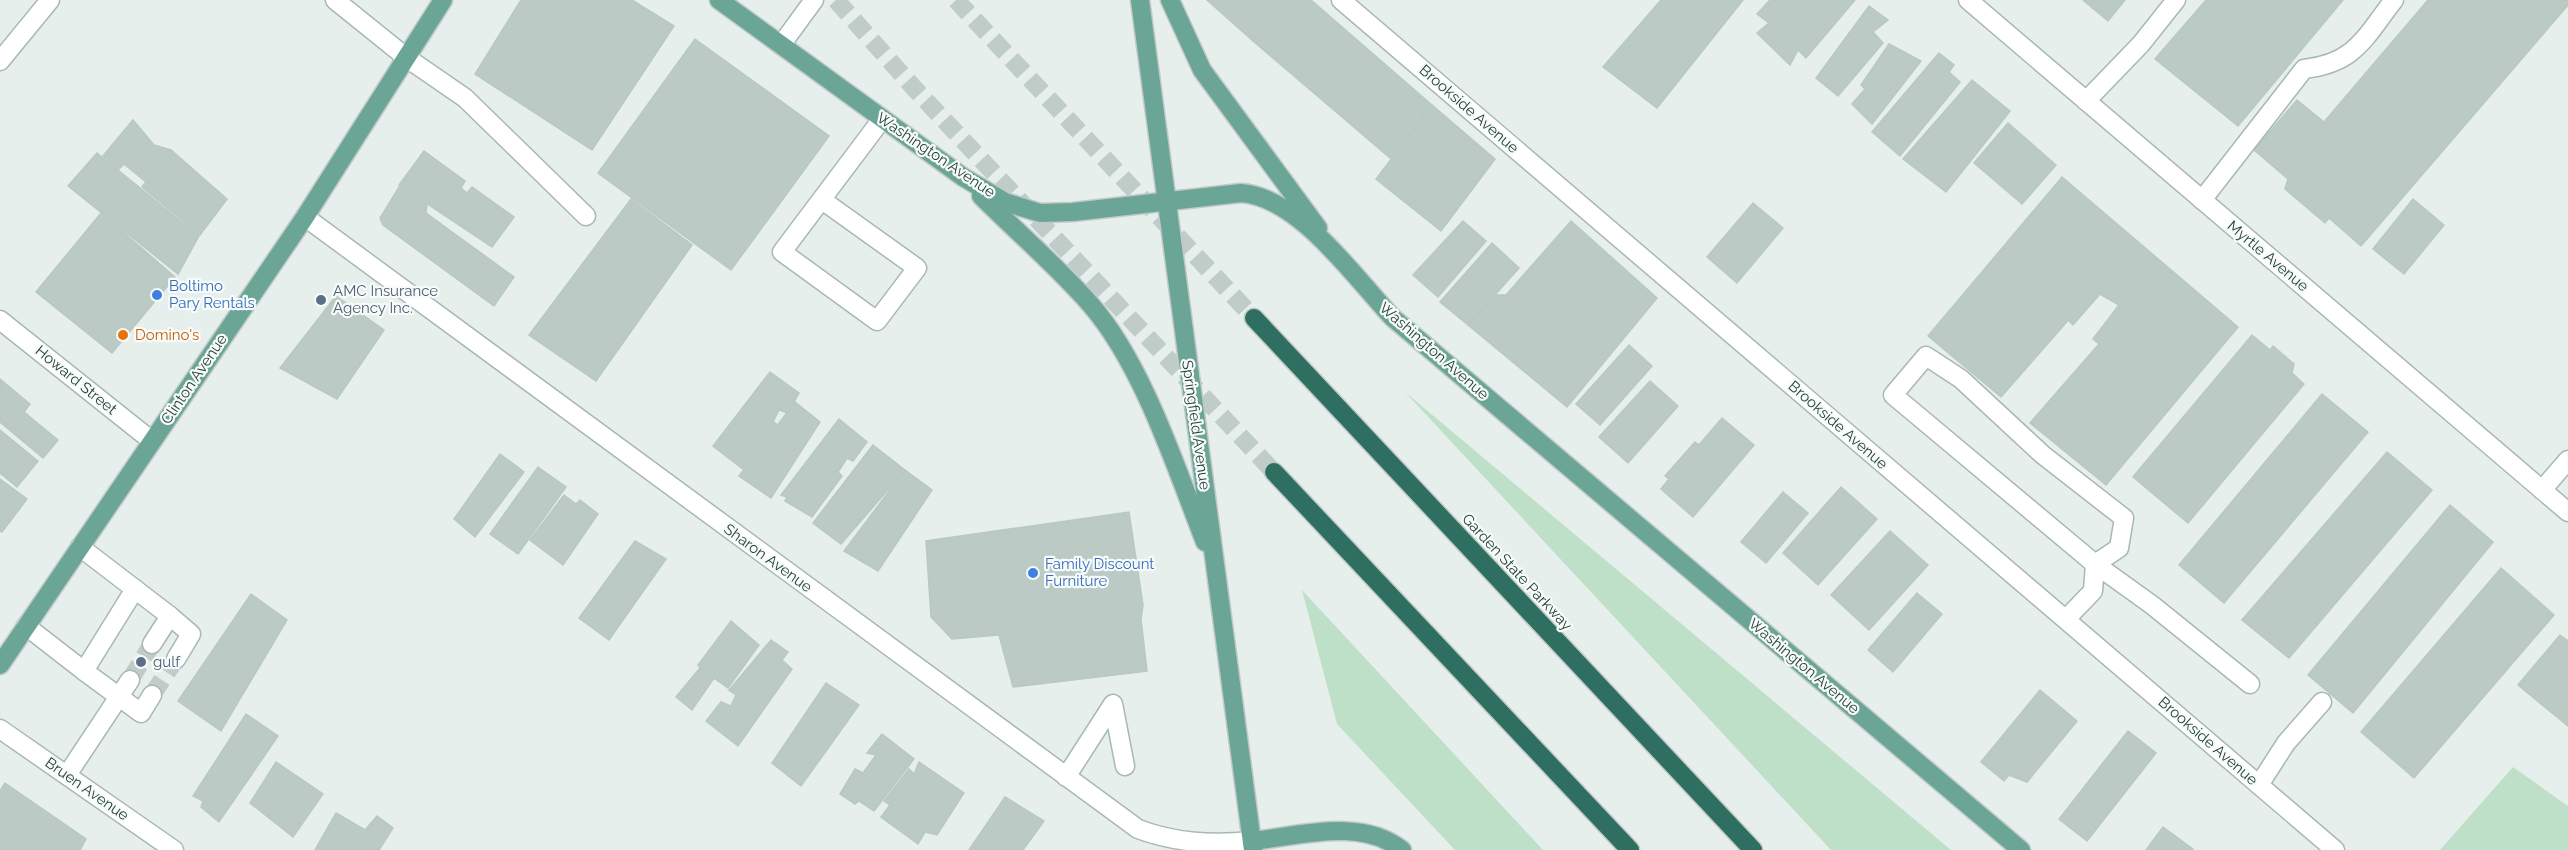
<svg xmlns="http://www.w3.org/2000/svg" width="2568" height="850" font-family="Raleway,sans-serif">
  <rect width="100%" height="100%" fill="#e6efeb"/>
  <g fill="#bfe0c8">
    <polygon points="1405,392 1951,850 1831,850"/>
    <polygon points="1302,590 1543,850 1455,850 1337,724"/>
    <polygon points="2513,767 2568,806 2568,850 2440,850"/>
  </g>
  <g fill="#bbcac4" stroke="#b8c9c2" stroke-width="1.5">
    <polygon points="521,0 632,0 674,26 592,150 475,74"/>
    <polygon points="1207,0 1285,0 1253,41"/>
    <polygon points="1285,0 1311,0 1432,105 1390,158 1253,41"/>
    <polygon points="1661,0 1743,0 1657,108 1603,67"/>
    <polygon points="1770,0 1855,0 1806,58 1798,50 1790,65 1757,33 1769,23 1757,14"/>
    <polygon points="2083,0 2125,0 2108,21"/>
    <polygon points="2206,0 2343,0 2238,126 2155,59"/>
    <polygon points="2428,0 2568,0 2568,5 2361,246 2329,218 2325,223 2285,189 2288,179 2254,150 2297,100 2324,122"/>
    <polygon points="1869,6 1888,20 1873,32 1883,43 1838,96 1816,78"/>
    <polygon points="695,39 829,136 731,270 598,173"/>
    <polygon points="1889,44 1921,61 1872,124 1852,104 1865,89 1861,85"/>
    <polygon points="1939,53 1954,65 1949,72 1960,82 1900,156 1872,132"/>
    <polygon points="1972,80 2010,111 1946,192 1903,159"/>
    <polygon points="1432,105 1495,159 1441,231 1376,179"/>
    <polygon points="133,120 154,145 171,150 227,199 200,235 142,187 146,182 124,164 119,169 103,156"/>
    <polygon points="2008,123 2056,165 2022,204 1974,163"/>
    <polygon points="424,151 465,181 461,188 467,193 472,187 514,217 492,247 399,185"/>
    <polygon points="97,153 199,236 178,274 68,186"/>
    <polygon points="2062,177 2238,327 2106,485 2030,423 2099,344 2093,339 2119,305 2100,294 2073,325 2068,320 2064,325 2001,397 1928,336"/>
    <polygon points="399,187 427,204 426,213 514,277 494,306 383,225 380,218"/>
    <polygon points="631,199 692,245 596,381 529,335"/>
    <polygon points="2413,199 2444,225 2404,274 2373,249"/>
    <polygon points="1753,203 1783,228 1737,283 1707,257"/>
    <polygon points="101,213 175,277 112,353 36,292"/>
    <polygon points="1463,221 1486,241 1438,297 1413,275"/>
    <polygon points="1571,221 1657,298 1567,407 1468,325 1495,295 1506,295"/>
    <polygon points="1492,243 1519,268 1468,325 1440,302"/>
    <polygon points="336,296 384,330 337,399 280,368"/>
    <polygon points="2252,335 2270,350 2273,346 2294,364 2292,373 2304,384 2188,523 2133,477"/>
    <polygon points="1629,345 1652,366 1600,425 1576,404"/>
    <polygon points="770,372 799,393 788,413 779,410 773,422 778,425 744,470 713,446"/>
    <polygon points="0,379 30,404 24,412 58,440 43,458 0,422"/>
    <polygon points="1650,381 1678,406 1628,463 1599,437"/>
    <polygon points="2322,394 2368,432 2224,603 2179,565"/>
    <polygon points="795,402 820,422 771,498 739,476"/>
    <polygon points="1722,418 1754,445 1693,517 1661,489 1669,479 1665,476 1695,442 1699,445"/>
    <polygon points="839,419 867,442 853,461 847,458 838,472 842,476 812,517 785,501 787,497 781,495"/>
    <polygon points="0,430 38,461 17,487 0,473"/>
    <polygon points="873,445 905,470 841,544 813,523"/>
    <polygon points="2387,452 2432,490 2289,658 2242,620"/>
    <polygon points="500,454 524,472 475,537 454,519"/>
    <polygon points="538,467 566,487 518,554 490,534"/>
    <polygon points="905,470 932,490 878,571 844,551"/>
    <polygon points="0,479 27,499 2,532 0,531"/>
    <polygon points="1841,487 1877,519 1818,585 1783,553"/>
    <polygon points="1783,492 1808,513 1766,563 1741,542"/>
    <polygon points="564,495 576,504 580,500 598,514 563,565 530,540"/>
    <polygon points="2450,505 2493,542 2353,713 2308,675"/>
    <polygon points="1129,512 1143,605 1141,619 1147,671 1013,687 999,635 952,639 931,617 926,541"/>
    <polygon points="1890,531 1928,565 1869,630 1831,595"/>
    <polygon points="635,541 666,559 609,640 579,618"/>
    <polygon points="2501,568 2554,615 2414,778 2361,732"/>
    <polygon points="1917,593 1942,614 1893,672 1868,650"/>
    <polygon points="251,594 287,620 221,731 178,701"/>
    <polygon points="731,621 759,645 728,688 714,678 692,710 676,697 700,668 698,665"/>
    <polygon points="2560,635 2568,641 2568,726 2518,685"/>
    <polygon points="771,640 788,652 782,660 792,669 738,746 706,721 721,702 731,706 736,695 729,690"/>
    <polygon points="826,683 859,705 801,786 772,763"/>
    <polygon points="2040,690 2077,721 2027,782 2009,775 2004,781 1981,762"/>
    <polygon points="246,714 278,736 219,822 201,807 203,801 193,796"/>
    <polygon points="2128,731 2156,753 2087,841 2059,819"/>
    <polygon points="882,734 914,759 874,811 859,801 855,804 840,794 855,769 863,773 876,755 867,753"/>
    <polygon points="276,762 323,794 293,837 250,803"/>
    <polygon points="919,762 964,793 937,835 925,832 918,844 881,817 890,805 884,801 909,769 914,774"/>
    <polygon points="5,783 86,839 80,850 0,850 0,791"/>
    <polygon points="1005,797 1044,821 1023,850 969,850"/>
    <polygon points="336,813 365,830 377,816 393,828 379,850 315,850"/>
    <polygon points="2163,827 2193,849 2192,850 2146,850"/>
  </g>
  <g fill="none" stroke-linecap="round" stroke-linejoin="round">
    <g stroke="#bfccc8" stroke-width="18" stroke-dasharray="18 9" stroke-linecap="butt">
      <polyline points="130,680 152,644"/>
      <polyline points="152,695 176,659"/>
    </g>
    <g stroke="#bfccc8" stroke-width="18" stroke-dasharray="18 9" stroke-linecap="butt">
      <polyline points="836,0 914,88 1274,472"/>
      <polyline points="956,0 1254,318"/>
    </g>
    <g stroke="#a8b8b2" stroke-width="21">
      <g id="minor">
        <polyline points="335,0 407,58 465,98 586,216"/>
        <polyline points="1341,0 2335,850"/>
        <polyline points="1968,0 2568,512"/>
        <polyline points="781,45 814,0"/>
        <polyline points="0,61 50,0"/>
        <polyline points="2086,101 2141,44 2176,0"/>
        <polyline points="822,200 917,268 877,321 782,252 882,119"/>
        <path d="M2202 200 2304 69C2356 63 2364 38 2394 0"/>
        <path d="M305 217 1138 829C1176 843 1212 845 1252 841"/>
        <polyline points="0,320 152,441"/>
        <polyline points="2542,490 2568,460"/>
        <polyline points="80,547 170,616 152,644"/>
        <polyline points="2095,564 2119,548 2124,518 2043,455 1961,379 1926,356 1893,395 2095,564 2152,605 2250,684"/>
        <polyline points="135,589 84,671 141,713 152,695"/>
        <polyline points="170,616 191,634 176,659"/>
        <polyline points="2066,619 2093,591 2095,564"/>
        <polyline points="26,626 84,671"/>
        <polyline points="0,729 174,850"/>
        <polyline points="67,775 130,680"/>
        <polyline points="1066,777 1113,704 1125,766"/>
        <polyline points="2259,785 2286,743 2322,702"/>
      </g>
    </g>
    <g stroke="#c2cac8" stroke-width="21">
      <g id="major">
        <path d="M719 0 963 177 1005 202 1040 213 1073 212 1241 193C1299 197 1355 278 1393 318L2021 850"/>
        <polyline points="1140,0 1253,850"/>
        <polyline points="1170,0 1202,70 1318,228"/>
        <path d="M981 196C1017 232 1057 266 1091 305 1143 365 1176 468 1205 542"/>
        <polyline points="0,665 305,217 443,0"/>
        <path d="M1252 841C1300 836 1361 817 1402 850"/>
      </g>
    </g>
    <g stroke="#c2cac8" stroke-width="21">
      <g id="highway">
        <polyline points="1254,318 1753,850"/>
        <polyline points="1274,472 1630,850"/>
      </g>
    </g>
    <use href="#minor" stroke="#fff" stroke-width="18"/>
    <use href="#major" stroke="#6aa596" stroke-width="18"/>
    <use href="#highway" stroke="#2f6f62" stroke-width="18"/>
  </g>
  <g fill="#3f7fe0" stroke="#f7fbf9" stroke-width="2">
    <circle cx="157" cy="295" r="6"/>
    <circle cx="1033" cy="573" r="6"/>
  </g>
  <g fill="#5c6f8a" stroke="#f7fbf9" stroke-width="2">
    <circle cx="321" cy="300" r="6"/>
    <circle cx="141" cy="662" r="6"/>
  </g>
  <circle fill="#e8710a" stroke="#f7fbf9" stroke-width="2" cx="123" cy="335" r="6"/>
  <g text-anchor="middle" stroke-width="4.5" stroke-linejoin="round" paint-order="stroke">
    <g font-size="15" fill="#24423a" stroke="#f7fbf9">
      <text transform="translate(1469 109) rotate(41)" y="5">Brookside Avenue</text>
      <text transform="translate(936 155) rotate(34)" y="5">Washington Avenue</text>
      <text transform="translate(2268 256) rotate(40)" y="5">Myrtle Avenue</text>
      <text transform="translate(1434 351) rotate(41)" y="5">Washington Avenue</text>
      <text transform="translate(194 379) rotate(-56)" y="5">Clinton Avenue</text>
      <text transform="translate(76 380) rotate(39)" y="5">Howard Street</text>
      <text transform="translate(1196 425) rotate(82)" y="5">Springfield Avenue</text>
      <text transform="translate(1838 425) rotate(41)" y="5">Brookside Avenue</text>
      <text transform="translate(768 558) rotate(36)" y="5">Sharon Avenue</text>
      <text transform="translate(1517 572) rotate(47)" y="5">Garden State Parkway</text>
      <text transform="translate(1804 666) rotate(40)" y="5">Washington Avenue</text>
      <text transform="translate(2208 741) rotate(41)" y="5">Brookside Avenue</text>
      <text transform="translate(87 789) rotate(35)" y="5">Bruen Avenue</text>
    </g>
    <g font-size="15" fill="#366cbe" stroke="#f7fbf9" text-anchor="start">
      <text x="169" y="291">Boltimo<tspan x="169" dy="17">Pary Rentals</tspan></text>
      <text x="1045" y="569">Family Discount<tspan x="1045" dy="17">Furniture</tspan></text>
    </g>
    <g font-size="15" fill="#4e5e75" stroke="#f7fbf9" text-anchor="start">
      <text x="333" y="296">AMC Insurance<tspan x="333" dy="17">Agency Inc.</tspan></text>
      <text x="153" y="667">gulf</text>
    </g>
    <g font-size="15" fill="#c56008" stroke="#f7fbf9" text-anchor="start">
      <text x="135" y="340">Domino's</text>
    </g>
  </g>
</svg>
